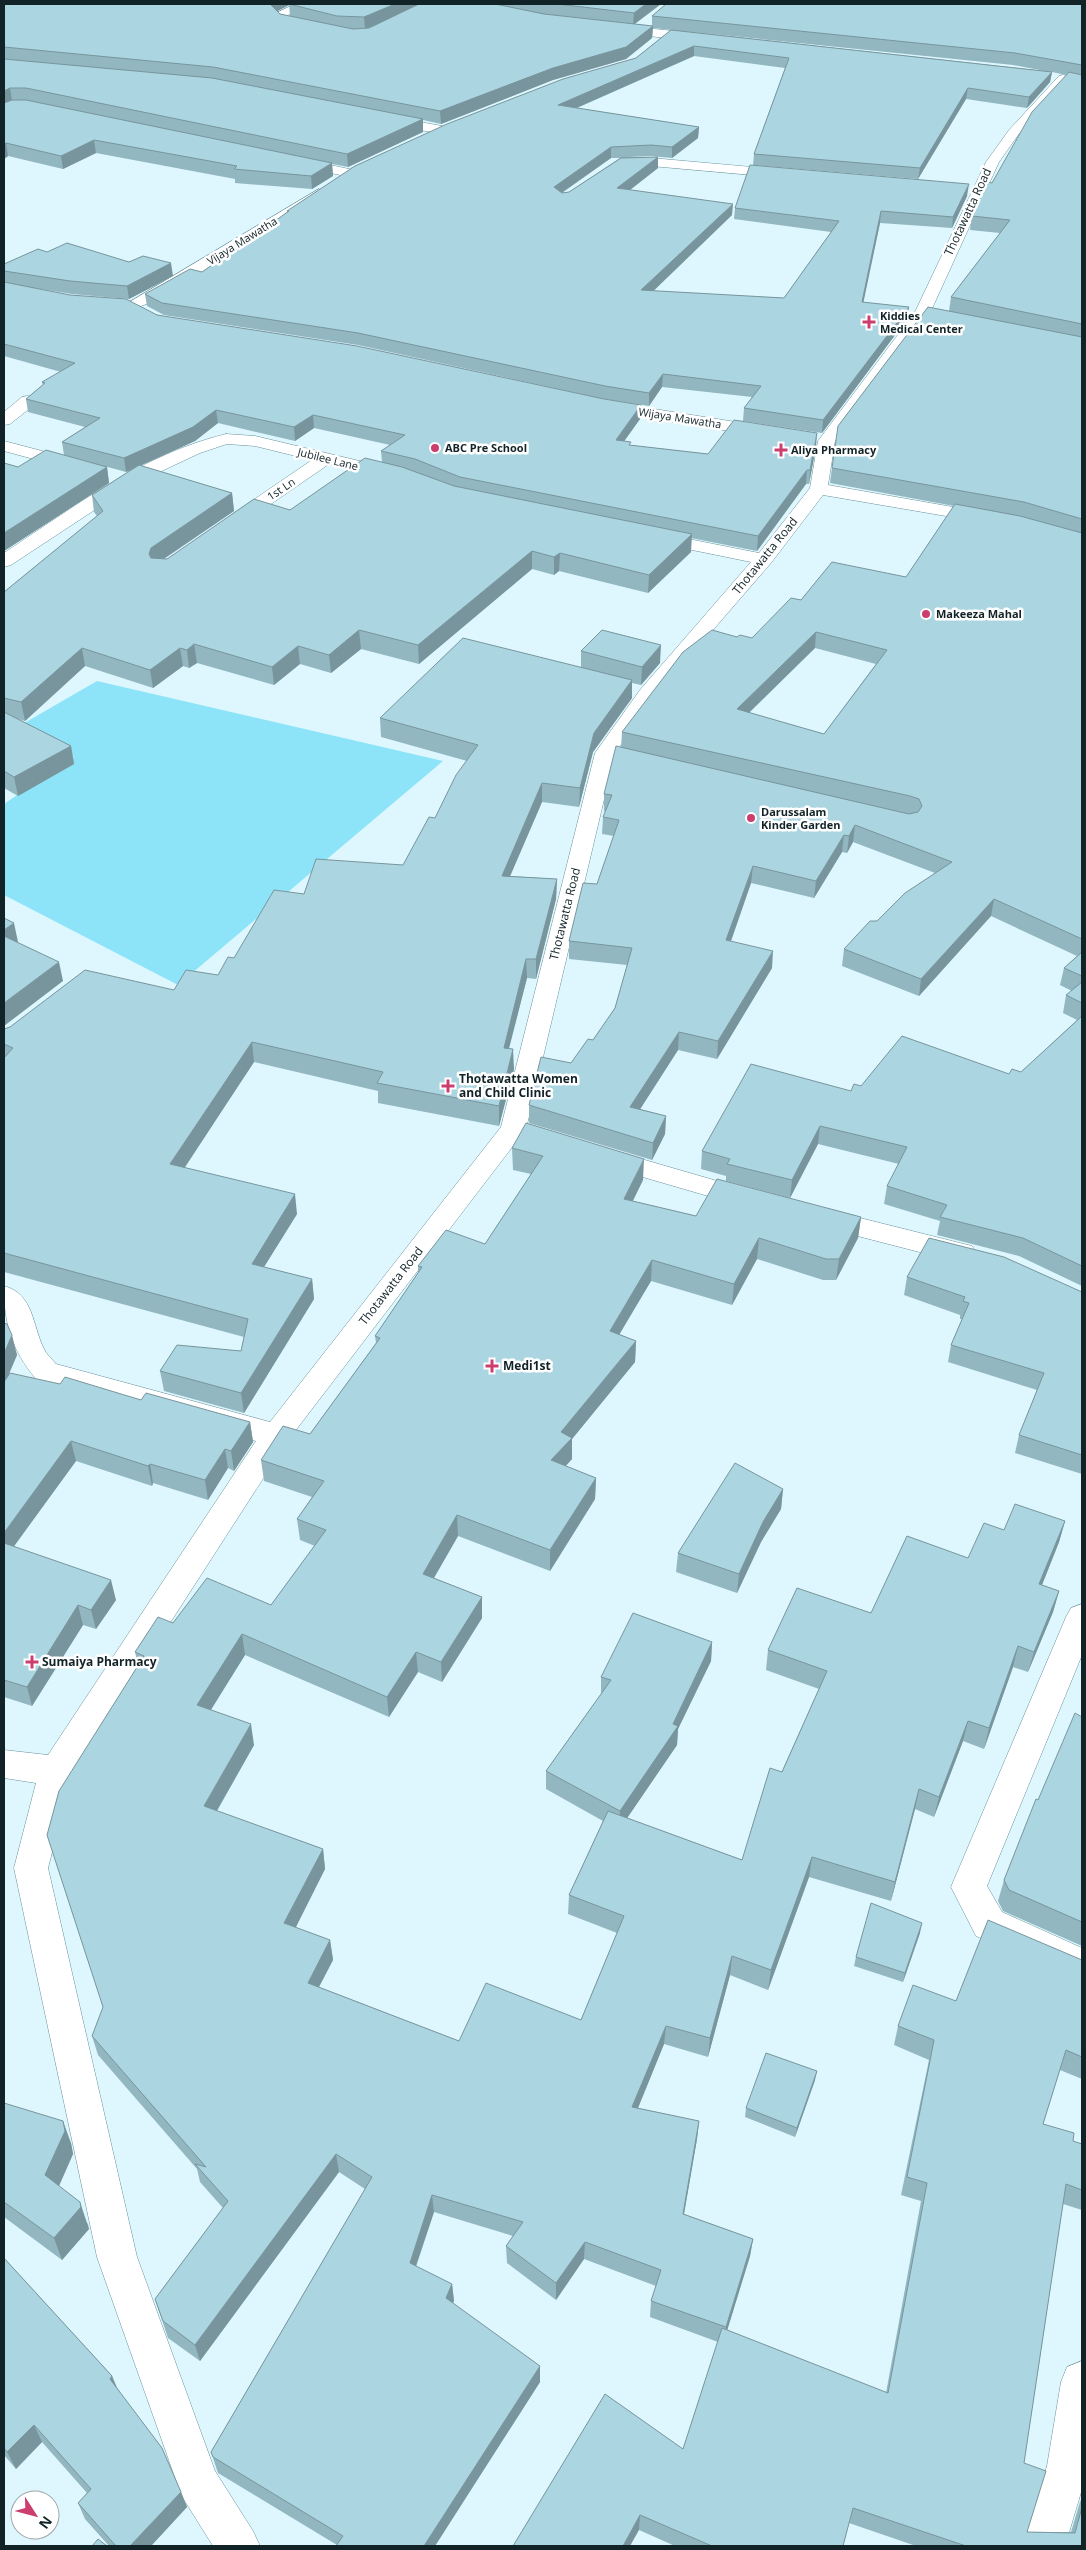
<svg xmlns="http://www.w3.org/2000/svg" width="1086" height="2550" font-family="'Open Sans',sans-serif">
  <rect width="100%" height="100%" fill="#def7fe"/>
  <polygon fill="#8de4f9" points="97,681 443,761 178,985 4,895 4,804 74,756 14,729"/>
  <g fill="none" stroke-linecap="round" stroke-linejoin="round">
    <g stroke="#69919b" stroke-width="1">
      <g id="minor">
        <polygon points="295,4 311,4 286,16 315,23 315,29 281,24 272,15"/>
        <polygon points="616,25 703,34 709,38 703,42 612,32 610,29"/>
        <path d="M1063 75 1082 79V87L1066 83 1018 135 999 162 930 313 835 441 828 485 987 513 993 514 996 518 993 522 987 523 823 495 771 563 654 698 615 753 526 1129 286 1443 72 1775 48 1868 137 2257 215 2471 253 2531 260 2546H213L183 2498 177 2483 97 2257 14 1868 36 1783 4 1778V1750L48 1755 256 1441 36 1379C12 1350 4 1324 4 1286 34 1294 32 1325 44 1349 46 1354 52 1359 56 1364L270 1422 501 1127 595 753 640 690 751 562 653 542 647 541 644 537 647 533 653 532 759 553 810 488 818 441 915 312 986 162 1009 130 1059 76Z"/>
        <polygon points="387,116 442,126 449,130 442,134 382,123 380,120"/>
        <polygon points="380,156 387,160 385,163 350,177 292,165 290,162 297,158 349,169"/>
        <polygon points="651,158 785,170 792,174 785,178 651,166 621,167 614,163 621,159"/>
        <path d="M319 189 326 193 324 196C296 214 148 315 126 309L123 306Z"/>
        <polygon points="28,396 34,397 36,401 34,405 10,424 4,425 4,412 22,397"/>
        <polygon points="604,401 767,427 773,428 775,432 773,436 767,437 598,410 596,406 598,402"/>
        <path d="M226 434 255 436 397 470 400 474 397 478 391 479 329 464 239 526H227L224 522 227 518 312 460 255 446 227 444 200 453 134 484 11 565 4 567V553C74 507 143 454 226 434Z"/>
        <polygon points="4,441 80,461 83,465 80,469 74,470 4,451"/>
        <polygon points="607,1149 755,1192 759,1198 755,1204 746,1207 598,1164 594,1158 598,1152"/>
        <polygon points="824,1209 972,1246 976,1253 972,1260 962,1263 815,1225 811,1218 815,1211"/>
        <polygon points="1082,1604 1082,1655 987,1886 1002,1912 1082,1948 1082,1982 976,1936 951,1887 1066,1617 1071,1608"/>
        <polygon points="1082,2361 1082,2489 1065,2546 1021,2546 1047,2466 1061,2382 1067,2367"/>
      </g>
    </g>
    <use href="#minor" fill="#fff" fill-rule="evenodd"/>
  </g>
  <g fill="#93b7c1" fill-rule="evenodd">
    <path d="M4 4H661L635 24 652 26V16L1082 4V1286L1019 1256 937 1235 940 1221 884 1204 887 1186 899 1164 818 1144 790 1198 726 1181V1176L701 1169 702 1151 851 1091 861 1086 1009 1074 1021 1072 1077 1020 1063 1013 1066 995 1072 991 1060 985 1064 968 1077 956 991 916 919 996 842 966 844 949 935 873 853 842 847 853 842 852 814 898 751 883 731 941 772 968 717 1059 678 1050 640 1109 666 1116 665 1134 652 1160 529 1123V1105L571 1063 593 1040 615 1008 627 965 569 959V941L597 884 614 836 602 834 603 817 605 811H604V794L621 748 622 732 737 637 752 638 801 600 906 577 954 506 830 483 832 468 949 311 951 297 1000 233 970 230 972 216 992 183 1066 75 1052 72 1050 82 1027 108 966 99 918 179 753 165 754 154 785 68 694 56 577 108 699 127 698 138 672 158 651 156 629 157H658V168L630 190 732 215 653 291 784 298 831 232 734 219 735 208 967 196 952 228 880 223 863 302 907 319 822 433 743 421 744 408 752 397 662 387 649 406 604 399 358 345 164 315 147 306 145 294 202 272 287 213V211L636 58 671 30 653 28 652 38 626 59 553 80 441 124 423 120V132L348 167 332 164 333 176 312 189 235 183V179L96 153 63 169 8 156 4 159ZM289 5 290 16 280 14 277 11ZM683 31 1013 65 1045 71ZM611 158H620L569 192 562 193ZM815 648 876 664 824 734 749 713Z"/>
    <path d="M47 252 173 276 129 299 72 294 34 288 640 419 624 441 630 445 708 454 816 447 809 484H806L757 551 691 538V552L648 593 559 571 554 575 532 569 419 664 361 649 331 673 300 664 274 685 197 663 189 668 183 666 153 688 85 666 25 721 18 719 71 746 74 764 18 796 4 788V592L97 516 94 512 92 495 134 469 126 472 104 466 107 467 109 483 4 551V463L18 467 64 455 62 442 85 427 28 412 26 399 43 385 42 382 61 372 4 356V264ZM218 423 295 441 314 428 390 445 381 451 382 462 290 510 167 559H164L234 511 232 493 140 466 195 441Z"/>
    <polygon points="581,651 660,663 641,685 632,683 632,698 593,752 579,807 542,802 510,876 557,879 556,899 536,979 527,978 509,1049 514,1069 499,1126 378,1103 378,1091 254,1062 184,1167 297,1214 264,1267 312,1279 314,1299 244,1413 164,1391 160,1371 241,1351 244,1337 4,1272 4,1029 174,990 218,975 234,958 304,894 403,865 435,818 467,761 381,737 380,718 581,667"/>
    <polygon points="512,1148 643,1180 633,1201 696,1216 861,1217 858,1238 836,1280 823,1280 757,1259 732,1305 651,1281 619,1334 636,1341 635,1362 572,1439 572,1459 566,1466 596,1478 595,1499 550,1571 458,1536 434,1578 482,1597 482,1618 442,1682 418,1672 389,1717 245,1655 210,1710 254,1745 217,1811 323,1849 325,1869 295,1928 330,1940 333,1960 319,1987 459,2041 581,2020 617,1933 568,1914 569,1895 603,1821 546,1789 546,1771 601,1695 601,1677 712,1642 711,1661 678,1729 677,1745 627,1818 742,1860 819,1689 766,1670 768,1650 871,1613 968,1558 1004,1530 1065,1521 1059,1542 1042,1585 1059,1591 1053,1612 1028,1672 1013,1667 984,1749 963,1741 934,1817 915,1809 891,1901 809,1877 768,1990 730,1975 708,2057 664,2044 638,2108 699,2121 697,2139 684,2214 753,2239 750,2256 727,2330 886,2393 921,2201 901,2195 929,2060 894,2045 898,2026 956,2001 1082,1960 1082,2079 1060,2070 1043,2124 1073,2141 1082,2144 1082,2210 1063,2204 1024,2463 1027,2532 1071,2532 1080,2502 1082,2498 1082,2546 916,2546 849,2523 843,2546 675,2546 639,2530 513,2546 683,2449 718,2342 650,2317 651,2301 656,2286 584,2259 556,2300 507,2263 506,2246 513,2236 434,2212 416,2267 452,2284 454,2301 452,2303 540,2382 435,2546 336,2546 337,2545 218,2473 211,2452 365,2189 339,2172 200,2361 168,2338 155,2299 223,2208 200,2182 197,2169 98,2055 92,2036 103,2008 138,1665 135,1652 173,1623 271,1605 315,1546 300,1540 297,1519 312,1497 264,1481 261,1460 310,1434 376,1343 375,1336 418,1273 418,1266 485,1244 531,1174 513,1170"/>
    <polygon points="907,1277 1082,1292 1082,1474 1015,1453 1019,1435 1037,1390 948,1362 951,1345 962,1319 960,1319 960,1315 904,1295"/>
    <polygon points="4,1323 17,1355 9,1374 250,1422 253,1442 234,1471 228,1468 208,1500 153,1483 152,1486 76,1461 14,1546 116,1600 96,1629 83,1625 32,1706 4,1697"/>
    <polygon points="783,1489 781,1509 761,1542 737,1593 676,1572 678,1553"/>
    <polygon points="1082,1717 1082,1946 1003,1911 998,1901 1004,1880 1038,1800"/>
    <polygon points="920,1933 903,1982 854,1966 856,1957"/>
    <polygon points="815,2080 795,2137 745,2117 746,2108"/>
    <polygon points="4,2103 71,2143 73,2154 59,2186 88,2224 89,2229 62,2260 4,2217"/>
    <polygon points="4,2258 112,2376 117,2388 181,2492 187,2507 151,2546 109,2546 85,2519 78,2503 87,2493 42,2442 16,2469 4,2455"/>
  </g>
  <g fill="#78959d">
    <polygon points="269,4 291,4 270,15"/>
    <polygon points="395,4 429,4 365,29 364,17"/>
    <polygon points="646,4 661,4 633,25 634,13"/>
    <polygon points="653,26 652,38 626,59 553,80 441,124 440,111"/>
    <polygon points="694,46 694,56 558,116 558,105"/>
    <polygon points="1052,72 1050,82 1027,108 1029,97"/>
    <polygon points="10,88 12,101 4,105 4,91"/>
    <polygon points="968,88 966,99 918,179 920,168"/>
    <polygon points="423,119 423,132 348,167 347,154"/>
    <polygon points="699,127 698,138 672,158 672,147"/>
    <polygon points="94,140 96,153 63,169 61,156"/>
    <polygon points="6,143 8,156 4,159 4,145"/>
    <polygon points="611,147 611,158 554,198 554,187"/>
    <polygon points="658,157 658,168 617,200 617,188"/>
    <polygon points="332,163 333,176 312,189 311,176"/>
    <polygon points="969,184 967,196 952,228 953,217"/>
    <polygon points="733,204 732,215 641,303 641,290"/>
    <polygon points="881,211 880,223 861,314 862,302"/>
    <polygon points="171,263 173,276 129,299 127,286"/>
    <polygon points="909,307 907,319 822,433 823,420"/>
    <polygon points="663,374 662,387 649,406 649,393"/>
    <polygon points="641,405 640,419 615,454 616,440"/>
    <polygon points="216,410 218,423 195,441 126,472 124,458"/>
    <polygon points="313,415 314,428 295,441 294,427"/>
    <polygon points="817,433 816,447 809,484 810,470"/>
    <polygon points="107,467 109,483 4,551 4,533"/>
    <polygon points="807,470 806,484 757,551 758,536"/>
    <polygon points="232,493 234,511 153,566 149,554 151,548"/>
    <polygon points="692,534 691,552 648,593 649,575"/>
    <polygon points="532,551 532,569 419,664 418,645"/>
    <polygon points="560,553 559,571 554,575 554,557"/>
    <polygon points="359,630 361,649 331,673 329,655"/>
    <polygon points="816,632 815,648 735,726 737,709"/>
    <polygon points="194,644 197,663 189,668 187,650"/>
    <polygon points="661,645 660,663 641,685 642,667"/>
    <polygon points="298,646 300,664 274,685 272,667"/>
    <polygon points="82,648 85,666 25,721 21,702"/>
    <polygon points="180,648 183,666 153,688 150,670"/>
    <polygon points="632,680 632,698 593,752 579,807 580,788 594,733"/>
    <polygon points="71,746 74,764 18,796 14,777"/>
    <polygon points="542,783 542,802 502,895 502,876"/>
    <polygon points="855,825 853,842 847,853 849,836"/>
    <polygon points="844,835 842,852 814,898 816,881"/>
    <polygon points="753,866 751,883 725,958 726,940"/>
    <polygon points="557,879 556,899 536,979 536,959"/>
    <polygon points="994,899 991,916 919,996 921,979"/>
    <polygon points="14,923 18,942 4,952 4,930"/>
    <polygon points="773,951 772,968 717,1059 718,1041"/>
    <polygon points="526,959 527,978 504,1067 504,1048"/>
    <polygon points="59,962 63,981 4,1026 4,1003"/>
    <polygon points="679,1032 678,1050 630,1125 630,1107"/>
    <polygon points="252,1042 254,1062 174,1184 170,1164"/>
    <polygon points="513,1049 514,1069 499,1126 499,1106"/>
    <polygon points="666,1116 665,1134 652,1160 653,1143"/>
    <polygon points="820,1126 818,1144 790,1198 792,1180"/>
    <polygon points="644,1159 643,1180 623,1220 624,1199"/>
    <polygon points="295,1194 297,1214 254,1283 252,1264"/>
    <polygon points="861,1217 858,1238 836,1280 839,1259"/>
    <polygon points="759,1238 757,1259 732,1305 734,1284"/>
    <polygon points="652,1260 651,1281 609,1352 610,1331"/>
    <polygon points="312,1279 314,1299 244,1413 241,1393"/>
    <polygon points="12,1335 17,1355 4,1385 4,1354"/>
    <polygon points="636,1341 635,1362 572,1439 572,1459 551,1481 551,1460 561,1432"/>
    <polygon points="250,1422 253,1442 234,1471 231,1451"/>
    <polygon points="71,1441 76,1461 4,1560 4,1533"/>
    <polygon points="225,1449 228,1468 208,1500 205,1480"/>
    <polygon points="150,1464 153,1483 152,1486 148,1466"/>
    <polygon points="596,1478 595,1499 550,1571 550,1550"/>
    <polygon points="783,1489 781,1509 761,1542 737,1593 739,1574 763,1522"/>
    <polygon points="457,1515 458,1536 424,1595 423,1574"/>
    <polygon points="1065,1521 1059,1542 1034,1605 1039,1584"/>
    <polygon points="111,1580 116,1600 96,1629 91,1610"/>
    <polygon points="1059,1591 1053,1612 1028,1672 1034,1652"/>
    <polygon points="482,1597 482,1618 442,1682 441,1662"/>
    <polygon points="78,1605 83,1625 32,1706 27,1687"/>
    <polygon points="242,1634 245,1655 201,1726 197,1705"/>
    <polygon points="712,1642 711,1661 678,1729 677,1745 619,1830 620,1811 673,1724"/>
    <polygon points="1018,1646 1013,1667 984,1749 989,1728"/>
    <polygon points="416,1652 418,1672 389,1717 387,1697"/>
    <polygon points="968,1721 963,1741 934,1817 939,1797"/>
    <polygon points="251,1724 254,1745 208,1826 204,1806"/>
    <polygon points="919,1789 915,1809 891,1901 895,1882"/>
    <polygon points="323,1849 325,1869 288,1943 284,1923"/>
    <polygon points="812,1857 809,1877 768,1990 771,1970"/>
    <polygon points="922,1923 920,1933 903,1982 905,1973"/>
    <polygon points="330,1940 333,1960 311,2002 308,1983"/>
    <polygon points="732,1956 730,1975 708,2057 710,2038"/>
    <polygon points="666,2026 664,2044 631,2125 632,2107"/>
    <polygon points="817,2071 815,2080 795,2137 797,2128"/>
    <polygon points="63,2121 71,2143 73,2154 54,2197 45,2175"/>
    <polygon points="699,2121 697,2139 681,2231 683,2214"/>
    <polygon points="336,2154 339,2172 200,2361 195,2345"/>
    <polygon points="432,2195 434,2212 411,2280 410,2263"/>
    <polygon points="80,2202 89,2229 62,2260 54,2238"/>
    <polygon points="753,2239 750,2256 723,2344 726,2327"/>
    <polygon points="585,2242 584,2259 556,2300 556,2283"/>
    <polygon points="452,2284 454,2301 447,2315 446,2298"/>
    <polygon points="540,2366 540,2382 435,2546 424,2546"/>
    <polygon points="112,2376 119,2393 110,2379"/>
    <polygon points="34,2425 42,2442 16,2469 7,2452"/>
    <polygon points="181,2492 187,2507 151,2546 130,2546"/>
    <polygon points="640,2515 639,2530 630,2546 623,2546"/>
  </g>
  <g fill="#abd5e0" stroke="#78959d" fill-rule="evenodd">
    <polygon points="4,4 270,4 280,14 353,29 369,28 419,4 495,4 544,14 653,26 626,47 553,68 440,111 213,67 4,47"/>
    <polygon points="289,4 395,4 364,17 337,16"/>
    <polygon points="557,4 646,4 634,13"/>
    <polygon points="666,4 1082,4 1082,65 1015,53 652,16"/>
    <polygon points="671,30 1052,72 1029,97 968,88 920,168 754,154 789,58 694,46 558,105 699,127 672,147 651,145 611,147 554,187 562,193 569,192 621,158 658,157 617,188 733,204 641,290 784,298 839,221 735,208 750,165 969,184 953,217 881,211 862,302 909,307 823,420 744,408 761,386 663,374 649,393 605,386 358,333 162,303 145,294 190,269 202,272 289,211 287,211 355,166 447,124 563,79 636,58"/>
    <polygon points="4,59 212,78 423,119 347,154 26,88 10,88 4,91"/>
    <polygon points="1069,72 1082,75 1082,324 951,297 1010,220 972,216 987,182 992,183 1032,112"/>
    <polygon points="12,100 26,100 332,163 311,176 234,169 237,166 94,140 61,156 6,143 4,145 4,103"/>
    <polygon points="67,243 129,262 143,256 171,263 127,286 70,281 4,271 4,264 38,249 47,252"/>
    <polygon points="4,282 70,295 126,299 157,315 357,346 604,399 641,405 616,440 631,442 629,445 708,454 734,420 817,433 810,470 807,470 758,536 460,477 415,459 381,451 405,435 313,415 294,427 216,410 193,427 124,458 62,442 100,418 26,399 45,383 42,382 75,363 4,344"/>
    <polygon points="928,307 1082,337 1082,519 1024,502 832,468 838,426"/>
    <polygon points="46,450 107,467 4,533 4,463 18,467"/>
    <polygon points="365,458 402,467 454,486 692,534 649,575 560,553 554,557 532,551 418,645 359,630 329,655 298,646 272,667 194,644 187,650 180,648 150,670 82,648 21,702 4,698 4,592 103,511 92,495 139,465 232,493 151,548 149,554 151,558 167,559 254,499 290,510"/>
    <path d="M955 504 1020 516 1082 533V939L994 899 921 979 844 949 870 921H877L905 893 952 862 855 825 849 836 844 835 816 881 753 866 726 940 773 951 718 1041 679 1032 630 1107 666 1116 653 1143 529 1105 541 1057 571 1063 588 1039 593 1040 615 1008 632 948 569 941 583 883 597 884 619 820 603 817 612 795 604 794 616 746 909 814 918 812 922 806 919 799 910 796 622 732 683 652 712 630 737 637 740 635 752 638 791 598 801 600 832 562 906 577ZM816 632 887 650 824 734 737 709Z"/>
    <polygon points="602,630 661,645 642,667 581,651"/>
    <polygon points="463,638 632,680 594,733 580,788 542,783 502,876 557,879 536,959 526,959 504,1048 513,1049 499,1106 377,1083 383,1072 252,1042 170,1164 295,1194 252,1264 312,1279 241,1393 160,1371 177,1345 241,1351 248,1319 4,1253 4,1058 13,1048 4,1044 4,1029 10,1027 85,970 174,990 186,970 218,975 228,957 234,958 274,890 304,894 316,859 403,865 429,817 435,818 456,775 478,745 380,718"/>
    <polygon points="4,712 71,746 14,777 4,771"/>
    <polygon points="4,918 14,923 4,930"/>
    <polygon points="4,936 59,962 4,1003"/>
    <polygon points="1082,952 1082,976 1064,968"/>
    <polygon points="1082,982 1082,1003 1066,995"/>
    <polygon points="1082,1016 1082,1266 1023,1238 940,1217 947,1205 887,1186 907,1147 820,1126 792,1180 727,1164 730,1159 702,1151 751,1064 851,1091 854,1084 861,1086 902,1036 1009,1074 1012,1069 1021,1072"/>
    <polygon points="526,1123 644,1159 624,1199 696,1216 717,1179 861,1217 839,1259 826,1259 759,1238 734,1284 652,1260 610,1331 636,1341 561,1432 572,1438 551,1460 596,1478 550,1550 457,1515 423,1574 482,1597 441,1662 416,1652 387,1697 242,1634 197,1705 251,1724 204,1806 323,1849 284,1923 330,1940 308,1983 459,2041 486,1983 581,2020 624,1916 569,1895 608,1811 742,1860 770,1768 782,1772 827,1671 768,1650 797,1588 871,1613 907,1536 968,1558 984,1523 1004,1530 1015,1504 1065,1521 1039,1584 1059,1591 1034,1652 1018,1646 989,1728 968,1721 939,1797 919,1789 895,1882 812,1857 771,1970 732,1956 710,2038 666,2026 632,2107 699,2121 683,2214 753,2239 726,2327 651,2301 661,2270 585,2242 556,2283 506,2246 523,2222 432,2195 410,2263 452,2284 446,2298 540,2366 424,2546 336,2546 343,2536 213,2457 211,2452 372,2177 336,2154 195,2345 163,2321 155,2299 228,2201 195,2164 206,2167 92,2036 103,2007 47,1835 59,1791 144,1656 135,1652 158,1617 173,1623 207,1578 271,1605 326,1530 297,1519 324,1481 261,1460 283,1426 310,1434 380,1338 375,1336 422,1267 418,1266 446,1230 485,1244 543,1156 512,1148"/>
    <polygon points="929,1238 1004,1257 1082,1292 1082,1455 1019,1435 1044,1373 951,1345 969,1303 963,1301 965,1297 907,1277"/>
    <polygon points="4,1323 7,1324 12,1335 4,1354"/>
    <polygon points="10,1373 60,1384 65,1377 141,1400 146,1393 250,1422 231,1451 225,1449 205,1480 150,1464 148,1466 71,1441 4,1533 4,1382"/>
    <polygon points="735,1463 783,1489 763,1522 739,1574 678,1553"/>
    <polygon points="4,1543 111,1580 91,1610 78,1605 27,1687 4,1680"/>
    <polygon points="633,1613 712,1642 673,1724 678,1726 620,1811 546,1771 611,1680 601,1677"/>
    <polygon points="1075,1713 1082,1717 1082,1922 1009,1890 1004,1880 1036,1799 1038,1800"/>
    <polygon points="871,1903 922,1923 905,1973 856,1957"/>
    <polygon points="988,1920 1082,1960 1082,2057 1066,2050 1043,2124 1074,2133 1073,2141 1082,2144 1082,2190 1066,2184 1024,2463 1046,2471 1027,2532 1075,2533 1082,2507 1082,2546 966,2546 853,2508 843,2546 712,2546 640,2515 623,2546 513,2546 605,2394 683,2449 722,2328 888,2393 927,2183 907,2177 934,2040 898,2026 913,1985 956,2001"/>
    <polygon points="766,2053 817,2071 797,2128 746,2108"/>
    <polygon points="4,2103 63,2121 65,2131 45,2175 80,2202 81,2207 54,2238 4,2202"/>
    <polygon points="4,2258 112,2376 110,2379 162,2448 181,2492 130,2546 116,2546 78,2503 91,2489 34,2425 7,2452 4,2448"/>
    <polygon points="98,2539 107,2546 92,2546"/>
  </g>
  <g fill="#cb3e6d" stroke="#fff" stroke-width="2">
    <path d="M866.5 314.5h5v5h5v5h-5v5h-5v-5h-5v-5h5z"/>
    <circle cx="435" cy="448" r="5"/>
    <path d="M778.5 442.5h5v5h5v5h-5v5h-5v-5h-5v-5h5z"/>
    <circle cx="926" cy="614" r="5"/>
    <circle cx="751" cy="818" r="5"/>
    <path d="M445.5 1078.5h5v5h5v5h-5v5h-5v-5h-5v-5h5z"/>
    <path d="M489.5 1358.5h5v5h5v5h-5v5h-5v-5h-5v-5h5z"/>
    <path d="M29.5 1654.5h5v5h5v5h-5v5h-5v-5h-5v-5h5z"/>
  </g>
  <g text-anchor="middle" stroke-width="5" stroke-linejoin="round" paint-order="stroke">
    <g font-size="11" fill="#122327" stroke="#fff">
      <text transform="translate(242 241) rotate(-32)" y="4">Vijaya Mawatha</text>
      <text transform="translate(680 418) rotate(9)" y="4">Wijaya Mawatha</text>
      <text transform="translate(328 459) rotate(14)" y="4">Jubilee Lane</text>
      <text transform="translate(281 489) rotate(-34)" y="4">1st Ln</text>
    </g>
    <g font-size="11" font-weight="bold" fill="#122327" stroke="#fff" text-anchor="start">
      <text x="880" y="320">Kiddies<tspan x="880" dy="13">Medical Center</tspan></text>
      <text x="445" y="452">ABC Pre School</text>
      <text x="791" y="454">Aliya Pharmacy</text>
      <text x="936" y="618">Makeeza Mahal</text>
      <text x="761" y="816">Darussalam<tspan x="761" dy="13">Kinder Garden</tspan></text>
    </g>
    <g font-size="12" fill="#122327" stroke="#fff">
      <text transform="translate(968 212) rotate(-65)" y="4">Thotawatta Road</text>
      <text transform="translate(765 556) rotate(-51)" y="4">Thotawatta Road</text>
      <text transform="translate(565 914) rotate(-76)" y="4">Thotawatta Road</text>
      <text transform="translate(391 1286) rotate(-52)" y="4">Thotawatta Road</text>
    </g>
    <g font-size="12" font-weight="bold" fill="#122327" stroke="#fff" text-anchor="start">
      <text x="459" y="1083">Thotawatta Women<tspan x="459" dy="14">and Child Clinic</tspan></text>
      <text x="503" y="1370">Medi1st</text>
      <text x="42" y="1666">Sumaiya Pharmacy</text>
    </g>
  </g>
  <rect width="1086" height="2550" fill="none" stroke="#122327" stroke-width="10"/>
  <g transform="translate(35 2515) rotate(126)"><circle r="24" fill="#ffffff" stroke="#a0a7a9"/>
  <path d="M0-4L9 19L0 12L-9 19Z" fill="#cb3e6d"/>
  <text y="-8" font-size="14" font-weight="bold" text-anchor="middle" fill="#122327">N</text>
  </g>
</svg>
